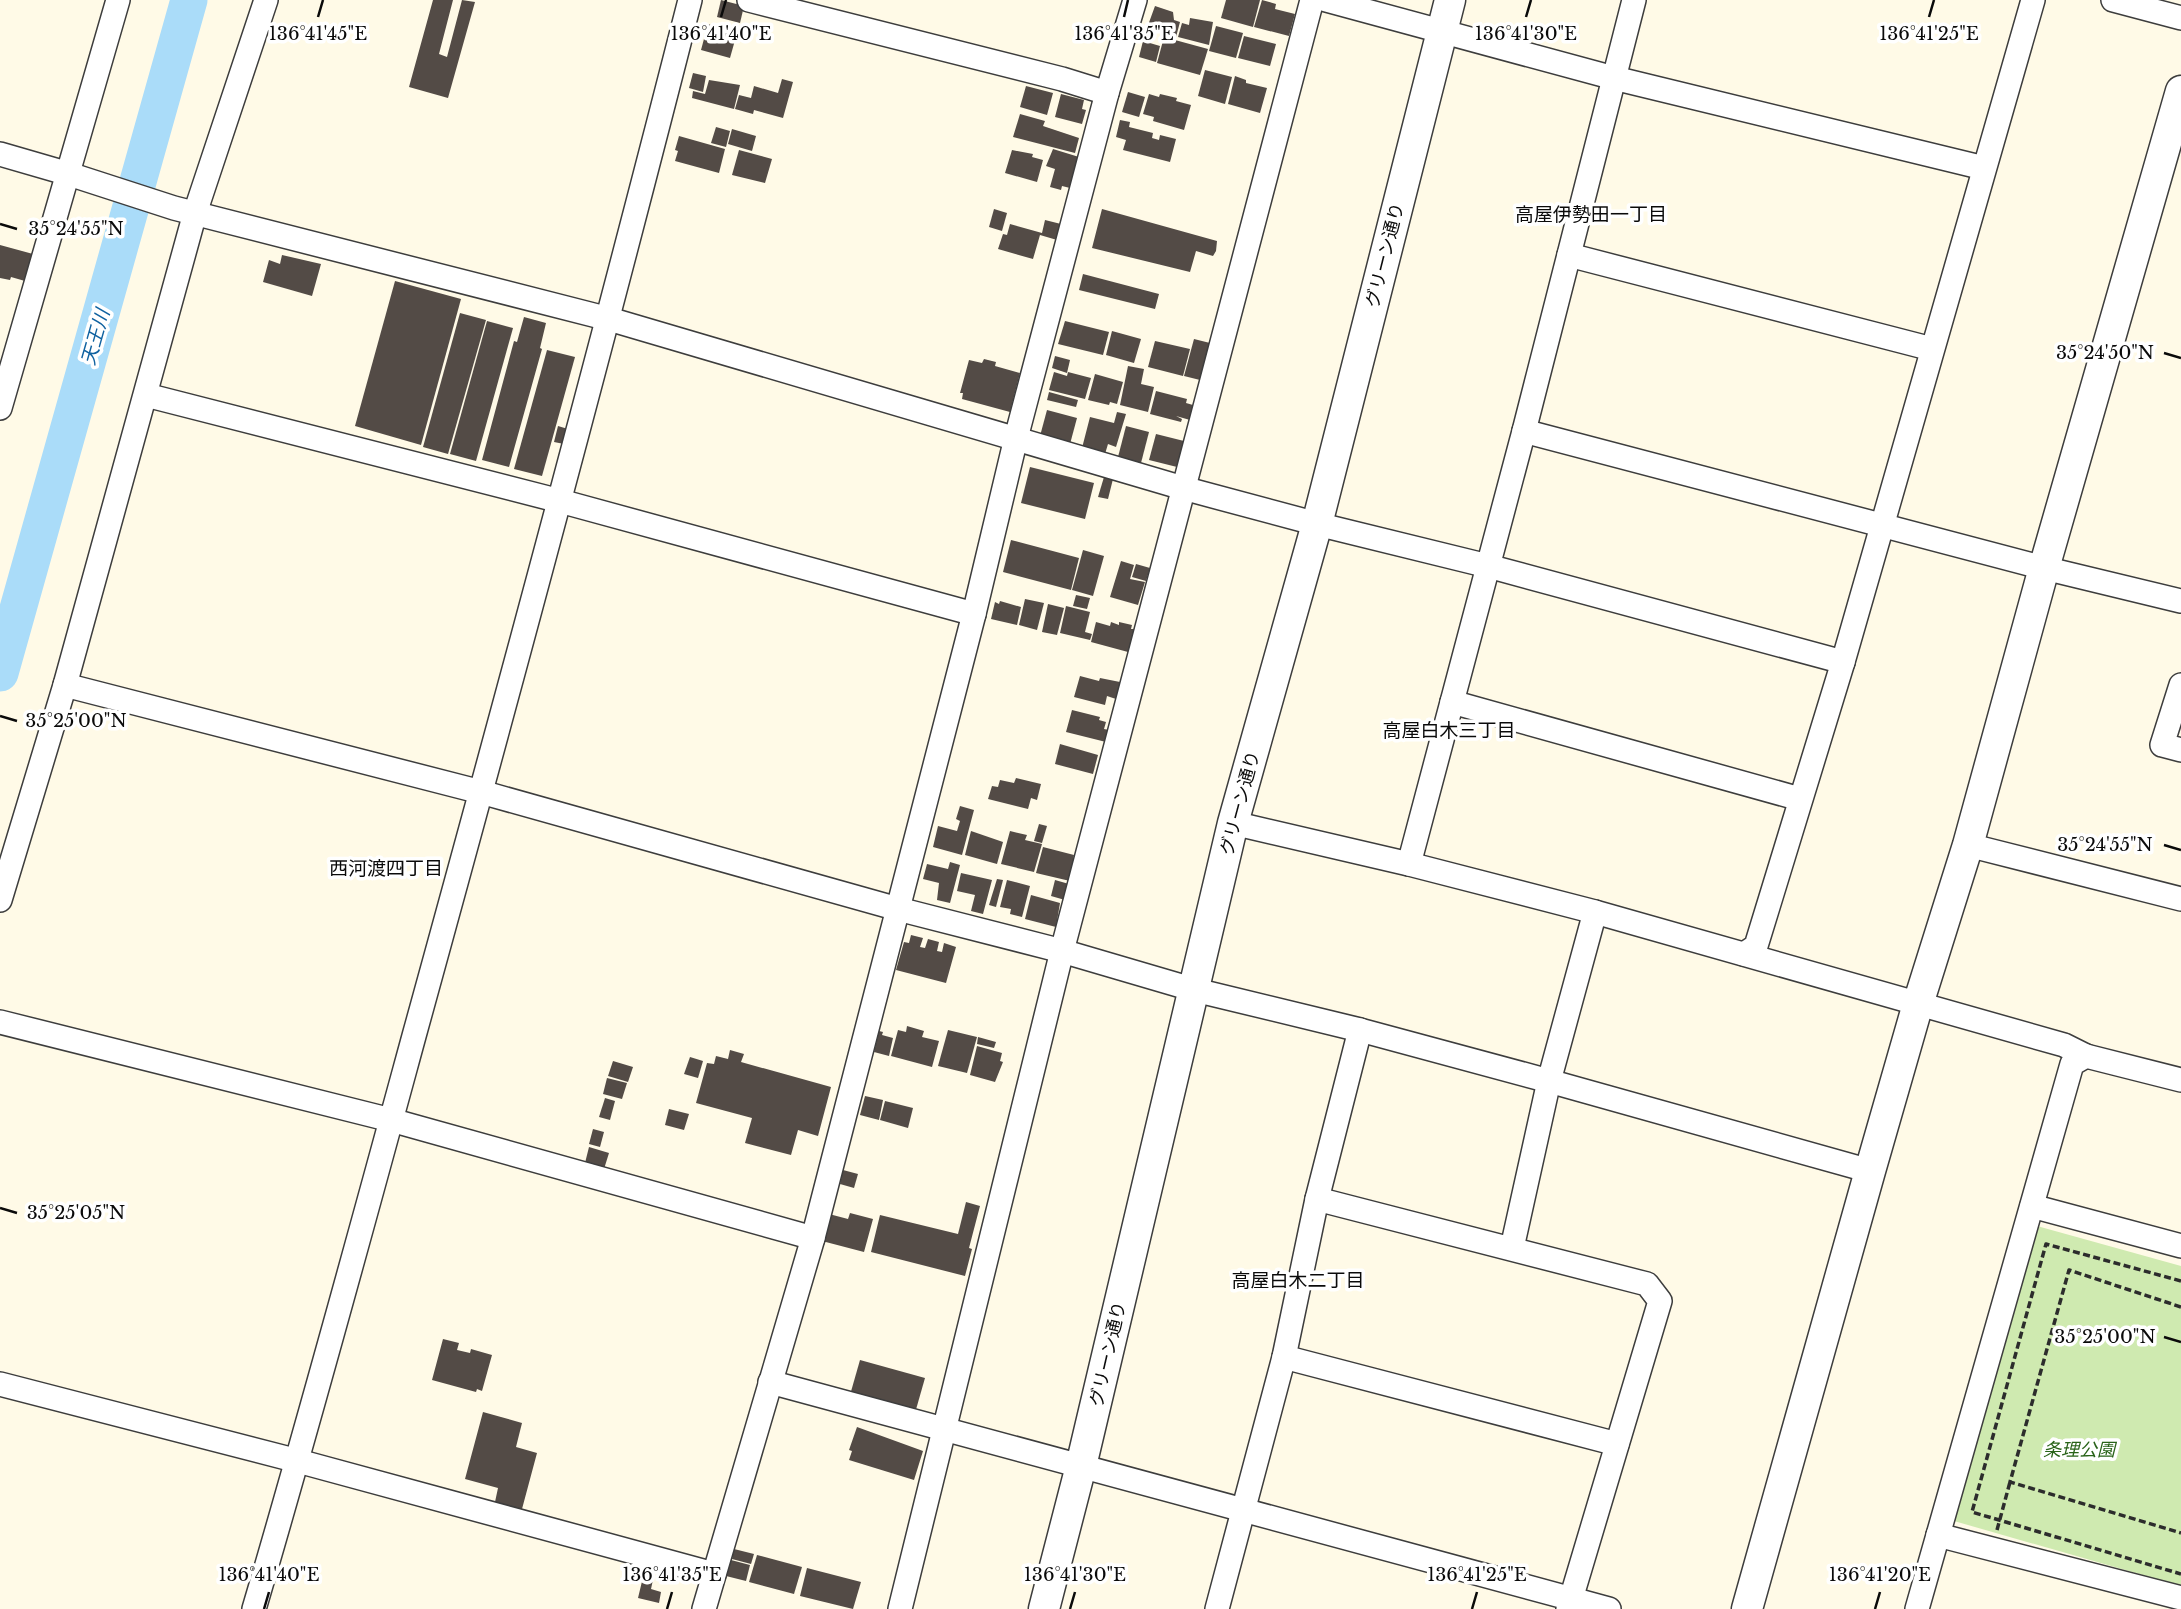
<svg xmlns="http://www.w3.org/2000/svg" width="2181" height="1609" font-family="'Libre Baskerville','Noto Sans JP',serif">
  <rect width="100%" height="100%" fill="#fffae7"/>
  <polygon fill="#cfeab0" points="2037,1226 2181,1266 2181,1586 1954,1521"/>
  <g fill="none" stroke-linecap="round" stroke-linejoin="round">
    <polyline stroke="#aadcf9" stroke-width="37" points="0,673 189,0"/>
  </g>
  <g fill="#534b46">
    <polygon points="433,0 453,0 439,54 447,57 462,0 475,2 448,98 409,87"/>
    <polygon points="721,0 744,6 740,23 717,17"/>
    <polygon points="1226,0 1260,0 1253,27 1221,18"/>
    <polygon points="1262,0 1276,4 1275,9 1295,14 1289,36 1254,27"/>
    <polygon points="1155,6 1173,12 1174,20 1180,22 1176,37 1147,28"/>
    <polygon points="1190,18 1213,22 1209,45 1178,37 1182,23 1189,25"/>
    <polygon points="708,24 737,33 730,58 701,50"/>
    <polygon points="1216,26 1243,33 1236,58 1209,51"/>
    <polygon points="1244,36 1276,44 1270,66 1238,58"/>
    <polygon points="1164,37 1208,49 1200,75 1157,63"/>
    <polygon points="1143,41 1160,46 1156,62 1139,57"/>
    <polygon points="1205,70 1232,77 1225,104 1198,96"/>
    <polygon points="693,73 706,76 703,92 689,88"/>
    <polygon points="1235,76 1246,80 1246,83 1267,88 1260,113 1228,104"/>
    <polygon points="782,79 793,82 783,118 754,110 753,114 735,109 739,95 751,98 754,86 778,93"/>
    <polygon points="709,80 740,85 734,109 692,98 693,91 705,94"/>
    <polygon points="1026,86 1053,93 1047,115 1020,107"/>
    <polygon points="1128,92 1145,97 1139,117 1122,112"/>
    <polygon points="1061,94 1084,100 1082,109 1086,110 1082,124 1055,117"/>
    <polygon points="1149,94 1159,97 1160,94 1177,98 1176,101 1191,105 1184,130 1153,121 1154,117 1143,114"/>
    <polygon points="1020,114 1045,121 1043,126 1079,138 1075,153 1013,137"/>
    <polygon points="1120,120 1130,122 1129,127 1153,133 1152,138 1159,140 1160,135 1176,139 1170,162 1123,150 1126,140 1116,137"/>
    <polygon points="716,127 730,131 726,147 711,143"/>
    <polygon points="732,129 756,136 752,151 728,144"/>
    <polygon points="679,136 725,149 719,173 675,161 678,151 675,150"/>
    <polygon points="1053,149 1079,157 1070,188 1062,186 1061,190 1050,187 1055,169 1046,166"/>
    <polygon points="739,150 772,159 765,183 732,175"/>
    <polygon points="1012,150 1033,154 1032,157 1043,160 1037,182 1005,173"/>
    <polygon points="994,209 1007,213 1002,231 989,227"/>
    <polygon points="1102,209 1217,241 1216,251 1213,256 1196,251 1190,272 1092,248"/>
    <polygon points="1045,220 1061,224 1057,240 1040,235 1033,259 998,249 1003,234 1007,235 1010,224 1042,233"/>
    <polygon points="0,245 33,254 25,281 11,277 10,280 0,278"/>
    <polygon points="282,255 321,264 312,296 263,282 269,260 280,264"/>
    <polygon points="1083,274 1159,294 1155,309 1079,290"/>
    <polygon points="395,281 461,299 421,445 355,426"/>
    <polygon points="460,313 486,320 448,454 423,447"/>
    <polygon points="524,317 546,323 540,348 542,349 509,467 482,460 514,341 517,342"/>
    <polygon points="487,321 513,328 476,461 450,454"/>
    <polygon points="1065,321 1109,332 1103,355 1058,344"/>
    <polygon points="1112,331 1141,339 1134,363 1106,355"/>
    <polygon points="1194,339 1210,343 1200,380 1184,376"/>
    <polygon points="1155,341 1190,349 1183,376 1148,367"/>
    <polygon points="547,350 575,357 542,476 514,469"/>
    <polygon points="1055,356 1070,360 1067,373 1052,368"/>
    <polygon points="984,359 996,362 995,366 1020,373 1010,412 962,399 963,393 960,393 969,360 982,363"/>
    <polygon points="1128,366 1144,369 1141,384 1154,387 1148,412 1120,405"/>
    <polygon points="1054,372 1067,376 1068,372 1091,378 1085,399 1049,390"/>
    <polygon points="1095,374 1123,382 1117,404 1110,402 1109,405 1088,400"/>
    <polygon points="1156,391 1187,399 1186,403 1193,405 1190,420 1176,416 1182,419 1181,422 1150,414"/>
    <polygon points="1049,392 1078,400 1076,407 1047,400"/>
    <polygon points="1047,410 1077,418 1070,444 1040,436"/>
    <polygon points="1117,412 1126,414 1116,447 1108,444 1105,454 1082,448 1090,417 1114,423"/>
    <polygon points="558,426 568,429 564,444 554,442"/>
    <polygon points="1126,426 1149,432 1141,463 1118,457"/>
    <polygon points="1156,434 1184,441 1177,467 1149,460"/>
    <polygon points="1030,467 1094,483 1085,519 1021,503"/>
    <polygon points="1104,477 1113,479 1108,499 1098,497"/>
    <polygon points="1011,540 1079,558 1071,590 1003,572"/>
    <polygon points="1083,550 1104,556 1093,596 1072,590"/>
    <polygon points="1121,561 1134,565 1130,579 1145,582 1138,605 1110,597"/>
    <polygon points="1136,564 1150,568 1146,581 1132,577"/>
    <polygon points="1076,595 1090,598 1087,609 1073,606"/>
    <polygon points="1025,599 1044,603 1037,630 1019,625"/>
    <polygon points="1000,601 1021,607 1017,625 991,619 995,602 999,604"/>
    <polygon points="1048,604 1064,608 1057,635 1042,632"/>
    <polygon points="1066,606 1090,612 1085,632 1092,634 1090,640 1060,633"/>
    <polygon points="1096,622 1110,626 1111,622 1119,625 1119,622 1132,625 1131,629 1134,629 1128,652 1091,642"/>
    <polygon points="1080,676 1099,681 1100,678 1120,682 1116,699 1107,696 1105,705 1074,697"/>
    <polygon points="1072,710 1100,717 1099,720 1106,722 1104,729 1109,730 1106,742 1066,732"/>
    <polygon points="1060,744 1098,755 1093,774 1055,764"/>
    <polygon points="1016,778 1041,784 1037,800 1031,798 1028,809 988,799 992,786 998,787 1000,780 1014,783"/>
    <polygon points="960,806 974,810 962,855 933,847 938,826 957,831 960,821 956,819"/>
    <polygon points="1039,824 1047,826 1042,843 1034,841"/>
    <polygon points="971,831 1003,842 997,864 965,855"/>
    <polygon points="1010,831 1027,835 1025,840 1042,844 1034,872 1001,864"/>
    <polygon points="1043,847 1074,855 1073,861 1075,861 1070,881 1036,873"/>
    <polygon points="950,862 960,865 950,903 937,900 939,883 923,879 927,864 948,869"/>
    <polygon points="961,873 992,880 983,914 971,911 975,895 957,891"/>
    <polygon points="997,879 1003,880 996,907 989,905"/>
    <polygon points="1007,880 1030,886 1022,917 1010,914 1011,909 1000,907"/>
    <polygon points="1055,880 1069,884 1065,900 1051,896"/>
    <polygon points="1031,895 1060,903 1056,927 1025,919"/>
    <polygon points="911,935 923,938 920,947 925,948 928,939 939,942 937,951 942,952 944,943 956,947 946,983 896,970 904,942 909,943"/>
    <polygon points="907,1026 924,1031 922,1037 939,1041 932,1067 891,1056 898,1030 906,1032"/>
    <polygon points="948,1030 977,1037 967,1073 938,1066"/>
    <polygon points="879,1031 883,1032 882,1035 893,1038 889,1056 874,1052"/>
    <polygon points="978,1037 996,1042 994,1048 977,1044"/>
    <polygon points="977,1046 1002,1053 1000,1061 1003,1062 995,1082 970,1075"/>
    <polygon points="730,1050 744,1054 741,1062 831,1087 818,1136 798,1130 791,1155 745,1143 752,1118 696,1103 707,1063 714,1064 716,1056 728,1059"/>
    <polygon points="690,1057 703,1061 698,1078 684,1074"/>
    <polygon points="613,1061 633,1067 628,1082 608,1076"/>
    <polygon points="607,1078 627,1083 622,1099 603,1094"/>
    <polygon points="865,1096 883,1100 879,1120 860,1115"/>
    <polygon points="605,1098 615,1101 610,1120 599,1117"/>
    <polygon points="885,1101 913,1108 908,1128 880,1120"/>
    <polygon points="669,1109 689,1114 684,1130 665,1125"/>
    <polygon points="593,1129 604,1132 600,1147 589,1144"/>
    <polygon points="589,1147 609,1153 604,1169 585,1163"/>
    <polygon points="843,1170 858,1174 854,1188 840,1184"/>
    <polygon points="966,1202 980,1206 969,1248 972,1249 965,1276 871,1252 880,1215 958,1234"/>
    <polygon points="850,1213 873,1219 864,1252 822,1241 829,1214 848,1219"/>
    <polygon points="443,1339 459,1343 457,1350 470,1353 471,1349 492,1355 482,1391 477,1389 476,1392 432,1380"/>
    <polygon points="860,1360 925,1378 915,1413 850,1395"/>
    <polygon points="483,1412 522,1423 516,1447 537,1453 522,1509 495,1502 498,1488 465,1479"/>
    <polygon points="857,1427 923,1451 914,1480 849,1460 852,1451 849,1450"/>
    <polygon points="734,1549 754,1554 751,1564 732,1559"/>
    <polygon points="757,1555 802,1567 794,1594 749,1582"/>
    <polygon points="731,1560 750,1565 746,1581 726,1576"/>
    <polygon points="807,1568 861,1582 853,1609 800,1596"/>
    <polygon points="644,1573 654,1575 651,1589 661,1592 659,1603 638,1598"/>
  </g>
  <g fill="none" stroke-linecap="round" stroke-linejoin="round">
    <g stroke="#3d3d3d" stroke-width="26">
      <g id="minor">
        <polyline points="749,0 1062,79 1107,93"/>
        <polyline points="1326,0 1614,78 1984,168"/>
        <polyline points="1634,0 1524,431 1409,864 1595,912 2064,1045 2086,1056"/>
        <polyline points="2113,0 2181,18"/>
        <polyline points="0,154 69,174 174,208 609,319 1183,488 1317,524 1488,566 1843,662"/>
        <polyline points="1569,255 1932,349"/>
        <polyline points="146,395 560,501 974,614"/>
        <polyline points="0,408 118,0"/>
        <polyline points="1524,431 2044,568 2181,601"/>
        <polyline points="65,685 481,792 898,909 1062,951 1195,990 1360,1030 1549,1081 1870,1171"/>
        <polyline points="2181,685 2162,745 2181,750"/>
        <polyline points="1452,702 1800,799"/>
        <polyline points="1233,823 1409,864"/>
        <polyline points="1968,845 2181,899"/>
        <polyline points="0,900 65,685 195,213 266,0"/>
        <polyline points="1744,954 1756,946 1843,662 2033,0"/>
        <polyline points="0,1022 391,1120 813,1238"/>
        <polyline points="1317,1199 1647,1284 1660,1301 1568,1609"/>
        <polyline points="2032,1206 2181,1246"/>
        <polyline points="1512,1248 1549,1081 1595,912"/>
        <polyline points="1284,1357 1617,1444"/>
        <polyline points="770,1382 1609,1609"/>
        <polyline points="0,1384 298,1461 714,1574"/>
        <polyline points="1938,1535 2181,1598"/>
        <path d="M254 1609C310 1419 362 1227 414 1036 509 691 602 346 690 0"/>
        <polyline points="704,1609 813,1238 974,614 1016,438 1107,93 1135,0"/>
        <polyline points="900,1609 1062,951 1312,0"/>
        <polyline points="1217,1609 1284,1357 1317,1199 1360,1030"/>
        <polyline points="1917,1609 2072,1064 2086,1056 2181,1080"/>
      </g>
    </g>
    <g stroke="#3d3d3d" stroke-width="33">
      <g id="tertiary">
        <polyline points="1044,1609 1081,1466 1233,823 1317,524 1450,0"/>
        <polyline points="1747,1609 1870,1171 1918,1004 1968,845 2044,568 2181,91"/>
      </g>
    </g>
    <g stroke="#2c2c2c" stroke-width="3.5" stroke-dasharray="7 3.5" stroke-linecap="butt">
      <polyline points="2181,1281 2046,1244 1972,1512 2181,1574"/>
      <polyline points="2181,1307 2069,1270 2010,1482 2181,1533"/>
      <polyline points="1997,1530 2010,1482"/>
    </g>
    <use href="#minor" stroke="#fff" stroke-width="23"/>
    <use href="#tertiary" stroke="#fff" stroke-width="30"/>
  </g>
  <path fill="none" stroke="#0a0a0a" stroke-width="2.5" d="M318 17 323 0M721 17 726 0M1124 17 1128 0M1526 17 1531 0M1929 17 1934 0M0 224 17 229M2164 353 2181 358M0 716 17 721M2164 845 2181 850M0 1208 17 1213M2164 1337 2181 1342M264 1609 269 1592M667 1609 672 1592M1070 1609 1075 1592M1472 1609 1477 1592M1875 1609 1880 1592"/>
  <g text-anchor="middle" stroke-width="7" stroke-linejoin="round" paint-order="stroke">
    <g font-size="18" fill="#0a0a0a" stroke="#fff">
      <text transform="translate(1385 255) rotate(-76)" y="6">グリーン通り</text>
      <text transform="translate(1240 803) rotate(-75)" y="6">グリーン通り</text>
      <text transform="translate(1108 1354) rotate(-77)" y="6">グリーン通り</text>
    </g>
    <g font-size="18" font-style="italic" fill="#296319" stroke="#fff">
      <text x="2079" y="1456">条理公園</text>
    </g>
    <g font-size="19" fill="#0a0a0a" stroke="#fff">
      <text x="1591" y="221">高屋伊勢田一丁目</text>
      <text x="1449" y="737">高屋白木三丁目</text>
      <text x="386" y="875">西河渡四丁目</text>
      <text x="1298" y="1287">高屋白木二丁目</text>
    </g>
    <g font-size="19" font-style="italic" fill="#1062a0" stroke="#fff">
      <text transform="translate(95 337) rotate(-74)" y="7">天王川</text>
    </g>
  </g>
  <g font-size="18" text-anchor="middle" fill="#0a0a0a" stroke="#fff" stroke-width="7" stroke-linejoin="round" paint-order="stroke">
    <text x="318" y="40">136°41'45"E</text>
    <text x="721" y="40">136°41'40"E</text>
    <text x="1124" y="40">136°41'35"E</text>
    <text x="1526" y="40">136°41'30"E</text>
    <text x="1929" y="40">136°41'25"E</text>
    <text x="76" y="235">35°24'55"N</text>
    <text x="2105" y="359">35°24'50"N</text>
    <text x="76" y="727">35°25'00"N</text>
    <text x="2105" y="851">35°24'55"N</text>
    <text x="76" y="1219">35°25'05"N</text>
    <text x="2105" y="1343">35°25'00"N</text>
    <text x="269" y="1581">136°41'40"E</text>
    <text x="672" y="1581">136°41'35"E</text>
    <text x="1075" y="1581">136°41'30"E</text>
    <text x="1477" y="1581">136°41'25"E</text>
    <text x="1880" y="1581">136°41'20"E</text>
  </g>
</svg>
